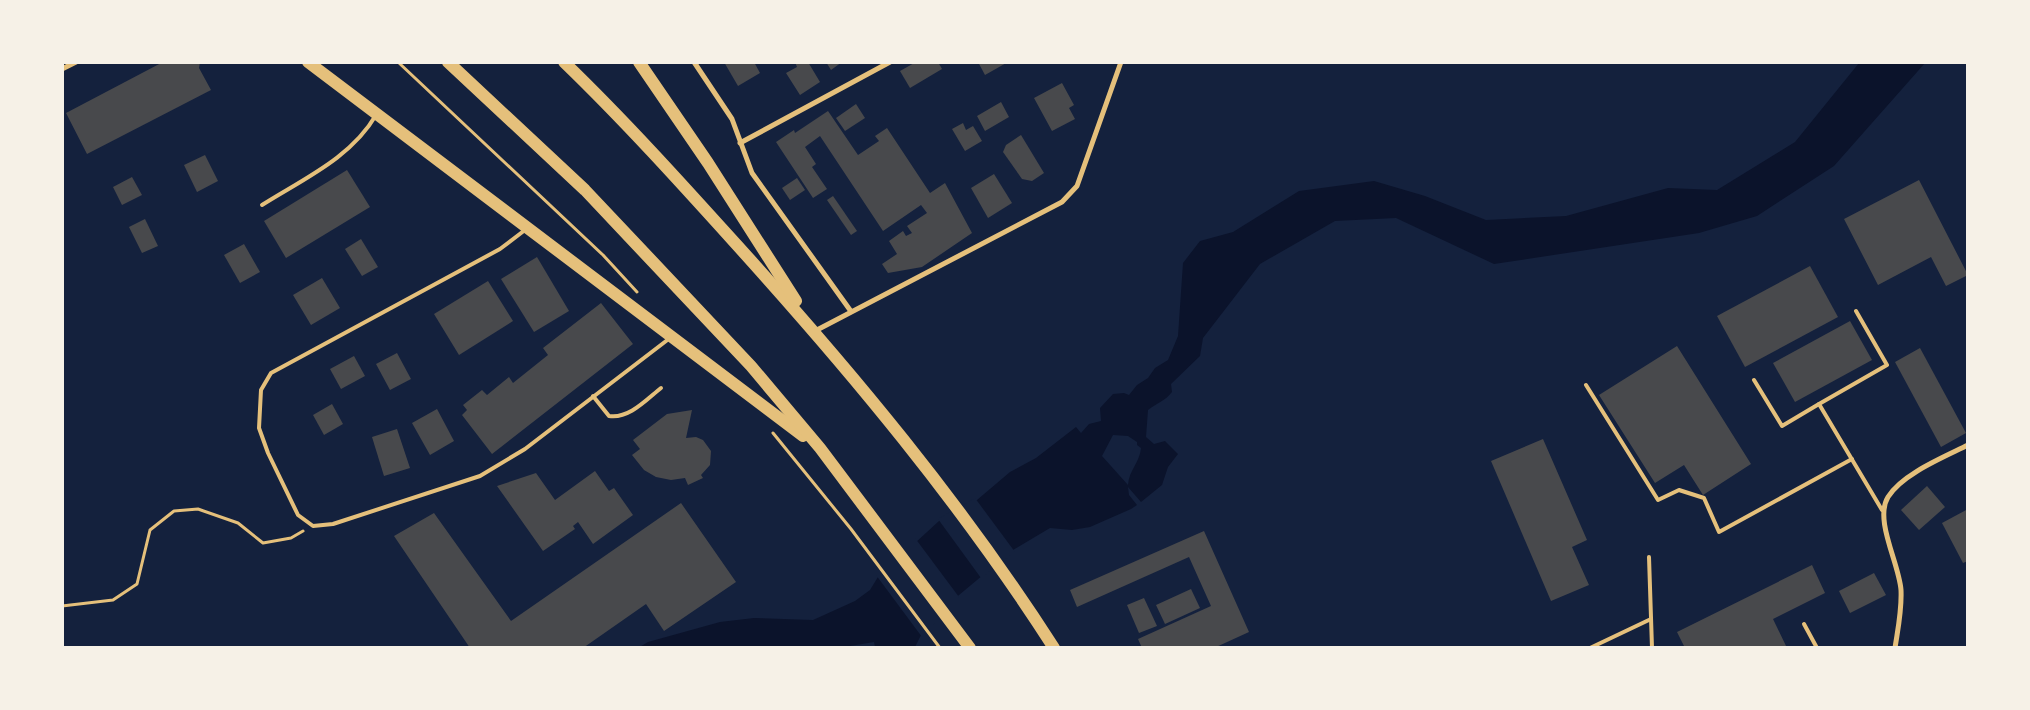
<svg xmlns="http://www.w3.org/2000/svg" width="2030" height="710" font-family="'Work Sans',sans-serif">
  <rect width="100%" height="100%" fill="#14213d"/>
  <path fill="#0b132b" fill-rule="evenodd" d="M1859 63H1925L1834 166 1757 216 1699 233 1494 264 1396 218 1335 221 1260 264 1203 338 1200 356 1171 384 1172 392C1165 401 1157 403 1148 410L1146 437 1154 444 1165 441 1178 454 1168 467 1162 485 1141 502 1128 487 1129 495 1137 505 1131 509 1090 527 1072 530 1050 528 1013 550 947 605 921 635 915 647H875L874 642 838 648H638L648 642 720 622 754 618 813 620 855 601 870 590 878 577 939 521 977 500 1010 472 1036 458 1076 427 1081 433 1089 424 1101 421 1100 408 1113 394 1124 393 1129 395 1137 385 1148 378 1155 368 1168 360 1178 336 1183 263 1200 241 1233 232 1299 191 1374 181 1425 196 1486 220 1566 216 1668 188 1717 190 1795 142ZM1113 435 1128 436 1137 442V445L1141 448C1140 462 1129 470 1128 485L1102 456Z"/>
  <g fill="#14213d">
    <polygon points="975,498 1015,552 981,578 938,519"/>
    <polygon points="915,538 959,597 922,637 876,575"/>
  </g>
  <g fill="#48494c">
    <polygon points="163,62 200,62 199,68 211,90 87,154 66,113"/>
    <polygon points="724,62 754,62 760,73 738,86"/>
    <polygon points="795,62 808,62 820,82 800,95 786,73 797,67"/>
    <polygon points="826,62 842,62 831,70"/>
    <polygon points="916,62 938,62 942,69 910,88 900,71"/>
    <polygon points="978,62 1008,62 985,75"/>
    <polygon points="1062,83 1074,105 1069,108 1075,119 1052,131 1034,98"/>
    <polygon points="1001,102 1009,117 985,131 977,116"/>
    <polygon points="856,104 865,118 845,131 836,118"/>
    <polygon points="828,111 858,155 879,141 875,136 887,128 930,193 945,183 972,233 922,267 888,273 882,264 897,254 889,241 903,231 906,236 912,233 907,226 927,213 921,205 883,231 820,136 805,147 816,164 812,167 827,189 813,198 776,142 794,130 795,133"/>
    <polygon points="963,123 966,130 973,126 982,141 965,151 952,129"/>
    <polygon points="1021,135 1044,173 1032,181 1022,179 1003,152 1006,145"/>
    <polygon points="205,155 218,181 197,192 184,165"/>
    <polygon points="347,170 370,207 286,258 264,221"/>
    <polygon points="994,174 1012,203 988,218 971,188"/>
    <polygon points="132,177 142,195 122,205 113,187"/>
    <polygon points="797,178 805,190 790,200 782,188"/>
    <polygon points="1919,180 1968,275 1946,286 1931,257 1878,285 1844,219"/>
    <polygon points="833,196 857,231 851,235 827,200"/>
    <polygon points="145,219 158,246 142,253 129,227"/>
    <polygon points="361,239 378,267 362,276 345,249"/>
    <polygon points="244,244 260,272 240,283 224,255"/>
    <polygon points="537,257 569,311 534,332 501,279"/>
    <polygon points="1810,266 1838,317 1745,367 1717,316"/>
    <polygon points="322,278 340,308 311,325 293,295"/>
    <polygon points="488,281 513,321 459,355 434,314"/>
    <polygon points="601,303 633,344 492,454 462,415 467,410 463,405 482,390 487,395 509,377 513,383 548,355 543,348"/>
    <polygon points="1850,321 1872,360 1795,402 1773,363"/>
    <polygon points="1677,346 1751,464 1703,495 1684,465 1655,483 1599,395"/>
    <polygon points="1920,348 1966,433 1941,447 1895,362"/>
    <polygon points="397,353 411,379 390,390 376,364"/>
    <polygon points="354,356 365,376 341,389 330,369"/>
    <polygon points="332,404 343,424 324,435 313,415"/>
    <polygon points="437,409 454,441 430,455 412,423"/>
    <polygon points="692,410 686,438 696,437 703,440 711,451 710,465 701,475 703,478 688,485 685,478 671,480 656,477 644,470 632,455 640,449 633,440 667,414"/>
    <polygon points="397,429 410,468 384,476 372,437"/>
    <polygon points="1543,439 1587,540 1572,547 1589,585 1551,601 1491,461"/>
    <polygon points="595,471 609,491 614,488 633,515 593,544 578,522 573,526 575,529 543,551 497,486 536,473 555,500"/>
    <polygon points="1927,486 1945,507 1919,530 1901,510"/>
    <polygon points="681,503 736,582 664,631 646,604 583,648 470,648 394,536 434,513 511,621"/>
    <polygon points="1968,509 1968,561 1963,563 1942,523"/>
    <polygon points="1204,531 1249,632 1214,648 1142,648 1138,639 1211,606 1189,557 1077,607 1070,590"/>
    <polygon points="1812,565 1825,593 1773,619 1787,648 1685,648 1677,632"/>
    <polygon points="1874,573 1886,595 1850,613 1839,591"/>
    <polygon points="1191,589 1200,608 1165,624 1156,605"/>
    <polygon points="1144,598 1157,626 1139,633 1127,605"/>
  </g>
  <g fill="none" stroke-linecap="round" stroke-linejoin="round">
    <g stroke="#e5c07b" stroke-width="3">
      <polyline points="398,62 603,255 637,292"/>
      <polyline points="773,433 851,529 940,648"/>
      <polyline points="62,606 113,600 137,584 150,530 174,511 198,509 238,523 263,543 291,538 303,531"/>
    </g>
    <g stroke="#e5c07b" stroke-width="4">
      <path d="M262 205C303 179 351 158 376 115"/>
      <polyline points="525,230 500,249 271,373 261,390 259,428 268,453 298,515 313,526 333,524 480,476 525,449 670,338"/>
      <polyline points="1856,311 1887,365 1819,404 1882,510"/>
      <polyline points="1754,380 1782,426 1819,404"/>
      <polyline points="1586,385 1658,500 1679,490 1704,498 1719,532 1852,459"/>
      <path d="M593 396 609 416C629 419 646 400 661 388"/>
      <polyline points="1649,557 1652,648"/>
      <polyline points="1804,624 1817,648"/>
      <polyline points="1590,648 1651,619"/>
    </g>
    <g stroke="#e5c07b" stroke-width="5">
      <polyline points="694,62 732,119 752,173 850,310"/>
      <polyline points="62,69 76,62"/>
      <polyline points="740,143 890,62"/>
      <polyline points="815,331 1062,202 1077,186 1121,62"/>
      <path d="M1895 648C1898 628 1902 610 1901 590 1899 563 1874 520 1888 497 1902 474 1944 457 1968 445"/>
    </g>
    <g stroke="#e5c07b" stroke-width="12">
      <polyline points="308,62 803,436"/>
      <polyline points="448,62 585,190 751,366 820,448 970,648"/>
      <path d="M564 62C624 120 680 182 736 244 851 371 961 503 1054 648"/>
      <polyline points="639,62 708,163 796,301"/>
    </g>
  </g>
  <rect width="2030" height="710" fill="none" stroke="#f6f1e7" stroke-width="128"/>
</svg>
